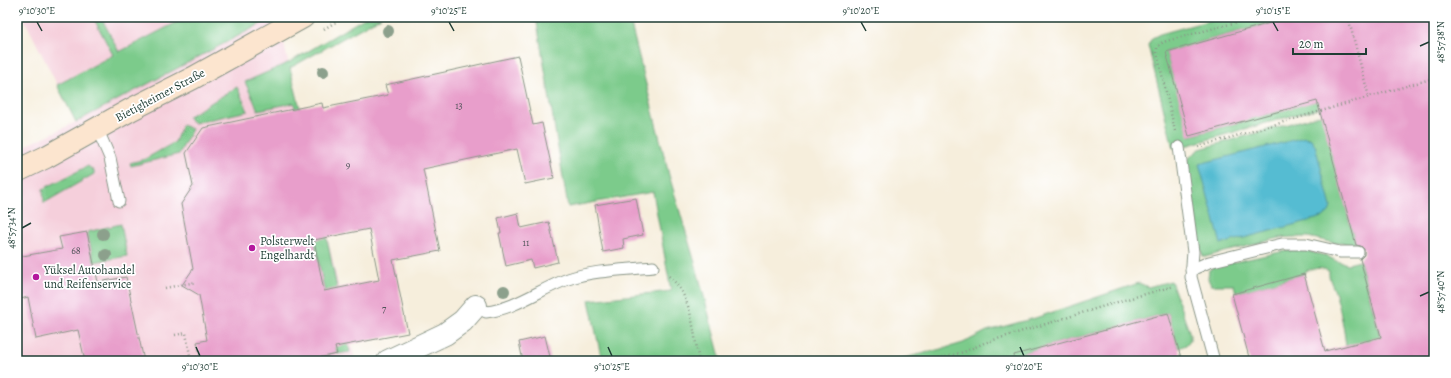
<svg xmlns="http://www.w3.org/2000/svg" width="1451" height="378" font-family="Alegreya,serif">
  <rect width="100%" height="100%" fill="#fff"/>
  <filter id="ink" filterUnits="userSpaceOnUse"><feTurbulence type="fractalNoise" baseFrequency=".025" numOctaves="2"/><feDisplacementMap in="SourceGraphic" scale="8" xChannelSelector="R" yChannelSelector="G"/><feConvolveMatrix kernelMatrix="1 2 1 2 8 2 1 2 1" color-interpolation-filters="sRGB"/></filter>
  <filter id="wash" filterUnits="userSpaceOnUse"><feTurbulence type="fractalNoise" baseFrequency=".012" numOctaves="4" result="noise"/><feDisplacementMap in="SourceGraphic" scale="16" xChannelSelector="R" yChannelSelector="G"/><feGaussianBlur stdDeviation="0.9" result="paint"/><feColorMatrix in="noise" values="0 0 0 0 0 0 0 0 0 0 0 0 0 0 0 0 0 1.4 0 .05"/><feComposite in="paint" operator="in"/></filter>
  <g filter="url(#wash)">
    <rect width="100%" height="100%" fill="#f6eedc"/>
    <polygon fill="#f5cfdb" points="23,17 278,17 355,360 17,361 17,150 76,122"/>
    <g fill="#7bcb8b" stroke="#4d8460">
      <polygon points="93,17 101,17 119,52 187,17 274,17 76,122 57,85 113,55"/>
      <polygon points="366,17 381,17 290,68 301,112 350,352 337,354 300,168 306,166 294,103 258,110 245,82 290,62"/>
      <polygon points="536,17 629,17 669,175 696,266 721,361 602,361 589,300 671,291 653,192 568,207"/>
      <polygon points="1222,17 1292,17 1166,52 1190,136 1352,91 1351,99 1185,146 1173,148 1148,45 1152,38 1160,34"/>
      <polygon points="237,87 248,111 194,123 188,118 189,116"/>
      <polygon points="1331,112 1325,129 1356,244 1335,243 1308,237 1292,237 1279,238 1205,257 1203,256 1200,249 1190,181 1187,170 1187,163 1189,158 1193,154 1200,149"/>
      <polygon points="182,125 192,129 179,154 131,166 130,163 145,159 175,142"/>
      <polygon points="88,166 94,171 94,174 44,203 43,189"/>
      <polygon points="121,224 127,256 94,262 87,232"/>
      <path d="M1295 250 1311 252 1327 256 1336 261 1348 264 1360 261 1387 361 1346 346C1344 329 1341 312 1336 295 1334 287 1328 280 1329 271 1320 267 1316 268 1306 271L1304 274 1236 293 1234 285H1211L1208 279 1209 270 1216 266 1280 252Z"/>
      <polygon points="1171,281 1190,334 1190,340 1186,345 1178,348 1168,313 992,361 892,361 953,346 963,343 987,331 1035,318 1139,283 1148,287"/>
    </g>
    <polygon fill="#55bcd2" stroke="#3a7c83" points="1305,137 1311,139 1315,145 1331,207 1329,212 1323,217 1221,244 1199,164"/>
    <g id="blocks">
      <g fill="#e89ecb" fill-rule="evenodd">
        <polygon points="1292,17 1434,17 1434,361 1250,361 1232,294 1304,274 1325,351 1381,337 1360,259 1364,255 1364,249 1361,246 1356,245 1317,101 1189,136 1166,52"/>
        <path d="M518 56 533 125 542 123 554 178 525 184 517 149 423 169 440 251 393 260 408 333 335 347 337 354 304 361H201L197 342 207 340 199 295 182 285 193 269 181 204 193 186 186 153 203 128 322 103 323 108 388 95 385 85ZM369 229 379 280 324 291 314 240Z"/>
        <polygon points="636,198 643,235 623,239 624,248 603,252 595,205"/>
        <polygon points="518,213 521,228 549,222 558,262 533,268 531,260 506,266 499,233 501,233 498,218"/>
        <polygon points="87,232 98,282 126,277 144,361 85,361 78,330 36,339 28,297 17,300 17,257 62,249 59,237"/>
        <polygon points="1168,313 1182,361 1015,361 1014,355"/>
        <polygon points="545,336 551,361 523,361 519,342"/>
      </g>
    </g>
  </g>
  <g filter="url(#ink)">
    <use href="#blocks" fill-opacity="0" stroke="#8a9688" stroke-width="1"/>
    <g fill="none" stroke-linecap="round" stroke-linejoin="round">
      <g stroke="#8a9688" stroke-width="13">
        <g id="lane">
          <polyline points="97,128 110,158 119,201"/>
          <polyline points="1179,147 1193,252 1191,277 1214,361"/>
          <polyline points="1191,270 1209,262 1282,244 1306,244 1340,252 1358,252"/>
          <path d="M476 306 486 312C515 309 540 289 568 279 595 270 625 270 653 267"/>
        </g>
      </g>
      <g stroke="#8a9688" stroke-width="24">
        <polyline id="street" points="388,361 445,334 463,321 476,306"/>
      </g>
      <g stroke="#8a9688" stroke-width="24">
        <polyline id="secondary" points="17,171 46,157 132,109 193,78 303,17"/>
      </g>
      <g stroke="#8a9688" stroke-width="2.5" stroke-dasharray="1 3" stroke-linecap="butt">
        <polyline points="1348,17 1369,97"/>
        <polyline points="324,29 344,17"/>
        <polyline points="1175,131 1157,53 1157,47 1163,42 1256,17"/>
        <polyline points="1198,147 1434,78"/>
        <path d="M669 276C693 298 693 331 699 361"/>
        <polyline points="165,288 196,282"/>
        <polyline points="175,335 186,333 191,361"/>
        <polyline points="930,361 964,352 984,343 1124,300 1174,286"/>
      </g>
      <use href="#lane" stroke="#fff" stroke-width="11"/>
      <use href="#street" stroke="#fff" stroke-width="22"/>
      <use href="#secondary" stroke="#fce5cf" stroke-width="22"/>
    </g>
    <g fill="#8ca08c">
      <circle cx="388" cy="31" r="6"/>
      <circle cx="323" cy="72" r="6"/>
      <circle cx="103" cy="234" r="6"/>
      <circle cx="106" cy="255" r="6"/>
      <circle cx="504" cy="291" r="6"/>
    </g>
  </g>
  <path fill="none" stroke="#1f3d34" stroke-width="1.5" d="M37 22 42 31M449 22 454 31M861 22 866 31M1273 22 1278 31M1420 46 1429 42M22 228 31 223M1420 296 1429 292M196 347 200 356M608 347 612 356M1020 347 1024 356"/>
  <g fill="#b5179e" stroke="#fff" stroke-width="1.5">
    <circle cx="252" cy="248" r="4"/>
    <circle cx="36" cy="277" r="4"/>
  </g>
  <g text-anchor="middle" stroke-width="3.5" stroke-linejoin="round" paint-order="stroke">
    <g font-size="10" fill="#51555a">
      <text x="459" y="109">13</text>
      <text x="348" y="168">9</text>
      <text x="526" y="246">11</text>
      <text x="76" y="254">68</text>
      <text x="384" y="312">7</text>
    </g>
    <g font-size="12" fill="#1f3d34" stroke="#fff">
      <text transform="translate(160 95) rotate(-28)" y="4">Bietigheimer Straße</text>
    </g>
    <g font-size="12" fill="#1f3d34" stroke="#fff" text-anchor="start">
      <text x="260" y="245">Polsterwelt<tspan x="260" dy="14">Engelhardt</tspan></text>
      <text x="44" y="274">Yüksel Autohandel<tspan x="44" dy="14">und Reifenservice</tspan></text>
    </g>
  </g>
  <rect width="1451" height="378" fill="none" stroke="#fff" stroke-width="44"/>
  <path d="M1293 48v6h73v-6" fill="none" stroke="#1f3d34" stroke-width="2"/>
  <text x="1299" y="48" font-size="12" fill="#1f3d34" stroke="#ffffff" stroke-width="3" paint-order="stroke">20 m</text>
  <rect x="22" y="22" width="1407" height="334" fill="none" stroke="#1f3d34" stroke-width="1.5"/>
  <g font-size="10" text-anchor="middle" fill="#1f3d34">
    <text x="37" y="14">9°10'30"E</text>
    <text x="449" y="14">9°10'25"E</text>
    <text x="861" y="14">9°10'20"E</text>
    <text x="1273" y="14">9°10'15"E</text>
    <text transform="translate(1440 42) rotate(-90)" y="4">48°57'38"N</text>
    <text transform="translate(11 228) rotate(-90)" y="4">48°57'34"N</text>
    <text transform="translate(1440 292) rotate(-90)" y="4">48°57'40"N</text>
    <text x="200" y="370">9°10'30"E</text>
    <text x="612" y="370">9°10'25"E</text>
    <text x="1024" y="370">9°10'20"E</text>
  </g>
</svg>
